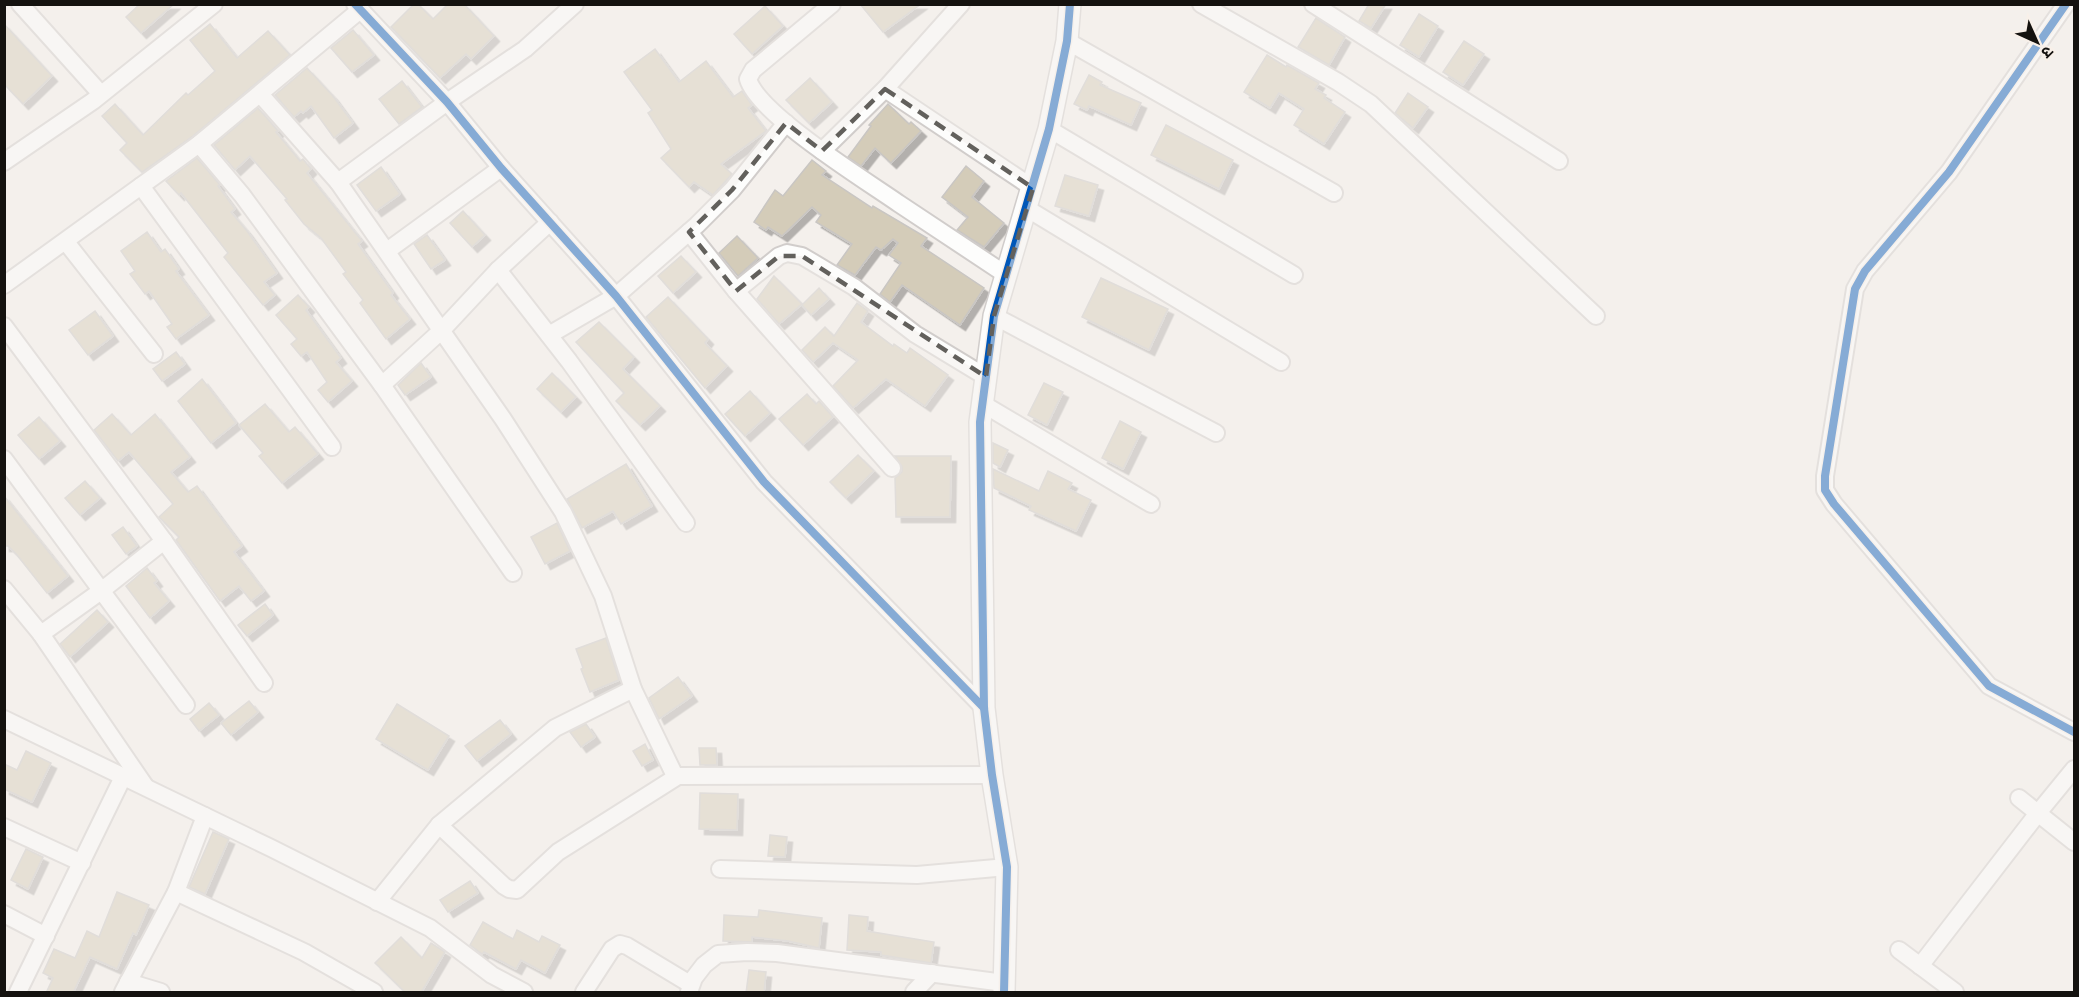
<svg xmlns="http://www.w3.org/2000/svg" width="2079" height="997" font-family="Raleway,'Noto Sans Devanagari',sans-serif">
  <defs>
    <filter id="shadow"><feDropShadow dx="5.5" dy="5.5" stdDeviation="0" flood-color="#0004"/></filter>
  </defs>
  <rect width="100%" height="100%" fill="#f4f0ec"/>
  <g fill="#d4ccb9" stroke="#c9c6c3" stroke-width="1.5" filter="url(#shadow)">
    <polygon points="140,4 174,4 141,33 126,17"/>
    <polygon points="414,4 418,4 433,19 448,4 464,4 494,36 471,59 466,54 440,78 391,27"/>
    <polygon points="860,4 921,4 883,32"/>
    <polygon points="1369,4 1386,4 1371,28 1359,21"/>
    <polygon points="765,6 783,26 752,54 734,34"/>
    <polygon points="1419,14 1438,26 1419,57 1400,45"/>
    <polygon points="1316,18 1345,37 1329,65 1298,47"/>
    <polygon points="4,24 52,76 23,104 4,84"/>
    <polygon points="210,24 237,58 268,31 290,55 193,136 142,172 120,150 127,143 102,116 115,104 143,135 186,93 188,95 215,71 190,40"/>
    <polygon points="353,30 374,55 352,72 331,48"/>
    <polygon points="1464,41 1484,54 1463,85 1443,72"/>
    <polygon points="655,49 679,82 706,61 733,97 742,91 752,105 748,108 766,131 721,164 732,174 713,195 694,182 689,187 661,158 671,149 648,113 652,110 624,72"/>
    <polygon points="1267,55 1286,67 1287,65 1319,83 1315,89 1326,95 1324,98 1345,112 1324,144 1294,125 1304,109 1279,93 1270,108 1244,92"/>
    <polygon points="307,68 333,96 353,123 334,138 311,106 303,113 301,111 294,117 275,95"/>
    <polygon points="1089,75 1102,82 1100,85 1141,103 1131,125 1089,106 1087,110 1074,104"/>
    <polygon points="810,78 832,102 809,123 786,100"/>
    <polygon points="402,81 422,107 399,124 379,99"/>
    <polygon points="1408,93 1428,107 1413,128 1395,113"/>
    <polygon points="888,104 909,124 911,122 921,131 891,163 875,148 861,166 848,157 871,126 869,125"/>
    <polygon points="258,108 278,131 276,132 300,161 303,159 311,169 307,173 362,241 358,244 393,293 391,295 410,319 386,339 360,303 363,300 343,274 346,272 321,238 304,224 285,200 287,199 250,156 235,170 214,145"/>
    <polygon points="1166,125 1233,160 1219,189 1151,155"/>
    <polygon points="197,158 220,185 218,186 235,209 231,212 247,231 277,273 264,282 275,295 263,305 224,257 228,253 181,193 179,195 166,181"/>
    <polygon points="812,160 826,171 822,175 872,208 873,206 927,238 921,246 984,288 960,325 902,285 890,302 880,294 901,263 889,255 898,243 893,239 881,250 876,247 855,275 837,265 852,244 816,222 821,215 812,207 782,236 768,227 766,230 754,222 775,190 783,196"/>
    <polygon points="966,166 984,181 972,197 1004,223 984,247 957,230 968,217 942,197"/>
    <polygon points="381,167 400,194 376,211 357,185"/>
    <polygon points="1065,175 1098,185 1089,216 1055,206"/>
    <polygon points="463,211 485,235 472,247 450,223"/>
    <polygon points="147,232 161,252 165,249 179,269 176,271 209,315 176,339 167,327 172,324 149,291 145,294 130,274 135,271 121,251"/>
    <polygon points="427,235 445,260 431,269 414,244"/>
    <polygon points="737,236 758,258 738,276 719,253"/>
    <polygon points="681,256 696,272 673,293 658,276"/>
    <polygon points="774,276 802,304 779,324 757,299"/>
    <polygon points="1101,278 1168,309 1149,350 1082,317"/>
    <polygon points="819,288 829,299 811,315 802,305"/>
    <polygon points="298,295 309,307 306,310 341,358 336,362 352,381 328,402 318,390 327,382 307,352 301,356 291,344 297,339 276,315"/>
    <polygon points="668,297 708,339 705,343 727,366 705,388 646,317"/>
    <polygon points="857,303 868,311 861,322 893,346 894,344 907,353 910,348 948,375 925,406 886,379 853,408 833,386 858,360 833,343 813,362 802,350 825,327 834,336"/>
    <polygon points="95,311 113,336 88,355 69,330"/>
    <polygon points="599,322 634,357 623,369 660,406 640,425 616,401 624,393 576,342"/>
    <polygon points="176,352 185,364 162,381 153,369"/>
    <polygon points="421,363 431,377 405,395 398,385"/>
    <polygon points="552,373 576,397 561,412 537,389"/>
    <polygon points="202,379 236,423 211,443 178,401"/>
    <polygon points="1044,383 1063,392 1047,425 1028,415"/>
    <polygon points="750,391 770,413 745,436 725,414"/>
    <polygon points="807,394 816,404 819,401 833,417 803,445 779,419"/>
    <polygon points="265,404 289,432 295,427 318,454 282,483 259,456 263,453 239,425"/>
    <polygon points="112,414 131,435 155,414 190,457 171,472 188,492 197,486 242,546 234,552 264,591 251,601 239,586 220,601 176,540 179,537 159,517 173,504 129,452 118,461 94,430"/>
    <polygon points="39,417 60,441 39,459 18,435"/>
    <polygon points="1120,421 1141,432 1123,469 1102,458"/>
    <polygon points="993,443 1008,450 1000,467 993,463"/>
    <polygon points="858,455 874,471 846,498 830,482"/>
    <polygon points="895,456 951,456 950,517 896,517 895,478 902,472 902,467"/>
    <polygon points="626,464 652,506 621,524 613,511 582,528 567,499"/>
    <polygon points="993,469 1039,491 1048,471 1072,483 1068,489 1091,500 1076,531 1029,510 1031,506 994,488"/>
    <polygon points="85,481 100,498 80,515 65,498"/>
    <polygon points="4,496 68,576 47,593 17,555 8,546 4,546"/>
    <polygon points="557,523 570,551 545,564 531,537"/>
    <polygon points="123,527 137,546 126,554 112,535"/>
    <polygon points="147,568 157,581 154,583 169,601 150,618 126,586"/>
    <polygon points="265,604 273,615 247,636 238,625"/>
    <polygon points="97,610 108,622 70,657 60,644"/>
    <polygon points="606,638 619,680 590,692 581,669 583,668 576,649"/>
    <polygon points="678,677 692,696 659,719 649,698"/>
    <polygon points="249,701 258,712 231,735 221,723"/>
    <polygon points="209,703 219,715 199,731 190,719"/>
    <polygon points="397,704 449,736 428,770 376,739"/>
    <polygon points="500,720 511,734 477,761 465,746"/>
    <polygon points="586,724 595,737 581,747 570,732"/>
    <polygon points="645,744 653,760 642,766 633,751"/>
    <polygon points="699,748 716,748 717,765 700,765"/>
    <polygon points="26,751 51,763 32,802 4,789 4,764 17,770"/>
    <polygon points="700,793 738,794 737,830 699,829"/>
    <polygon points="213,832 229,839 205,894 189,887"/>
    <polygon points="770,835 787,837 785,857 768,856"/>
    <polygon points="26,849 43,857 28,889 11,880"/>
    <polygon points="470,881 478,893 448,912 440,900"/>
    <polygon points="117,892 149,905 136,935 133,933 117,969 90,957 73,993 46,993 53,978 43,973 54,949 75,958 87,931 99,937"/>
    <polygon points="759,910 822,918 819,948 788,941 752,937 752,942 723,941 724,915 758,917"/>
    <polygon points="849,915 868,917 867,931 934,942 931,963 881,955 881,952 847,950"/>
    <polygon points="483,922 513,939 517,930 539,942 542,936 560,945 545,973 521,960 516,969 484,952 482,954 470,945"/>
    <polygon points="401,937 422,958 431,943 445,952 421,993 406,993 375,963"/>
    <polygon points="749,970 766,972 764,993 746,993"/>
  </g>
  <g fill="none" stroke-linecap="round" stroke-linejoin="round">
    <g stroke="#d1cdcb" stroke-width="20">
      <g id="minor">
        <polyline points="20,4 101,94"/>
        <polyline points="355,4 447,102 501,168 616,296 764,482 984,708"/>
        <path d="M832 4 753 70 748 79C758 114 865 180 898 203 934 227 970 251 1005 274"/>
        <polyline points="1201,4 1338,82 1371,104 1596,316"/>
        <polyline points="1313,4 1559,161"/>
        <polyline points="2066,4 1949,172 1865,271 1855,289 1825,476 1825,490 1834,504 1989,686 2074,732"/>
        <polyline points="1067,41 1334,193"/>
        <polyline points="885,89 1033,188"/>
        <polyline points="260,94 338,182 503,419 563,512 603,596 633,689 675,776"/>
        <polyline points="1049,129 1294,275"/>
        <polyline points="199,144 242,195 382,385 513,573"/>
        <polyline points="822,151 885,89 961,4"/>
        <polyline points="4,162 93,101 214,4"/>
        <polyline points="338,182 447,102 525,49 575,4"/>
        <polyline points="141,186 332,447"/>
        <polyline points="1026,208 1281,362"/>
        <polyline points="689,232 736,291 892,468"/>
        <polyline points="66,242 154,354"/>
        <polyline points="387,251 501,168"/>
        <polyline points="498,270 569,361 686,523"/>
        <polyline points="4,285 199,144 360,10"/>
        <polyline points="736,291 779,256 787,253 802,256 854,287 915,334 986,377"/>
        <polyline points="994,316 1216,433"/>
        <polyline points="4,326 164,541 264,683"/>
        <polyline points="549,335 616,296 697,225 732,190 786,123"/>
        <polyline points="382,385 442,330 498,270 550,222"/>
        <polyline points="983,404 1151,504"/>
        <polyline points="4,459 186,705"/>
        <polyline points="4,589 41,634 101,591 164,541"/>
        <polyline points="41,634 145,786"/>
        <polyline points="4,719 271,848 430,928 492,975 524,992"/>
        <polyline points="2019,798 2074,842"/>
        <polyline points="439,825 504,886 509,889 517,890 558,852 678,776 992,775"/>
        <polyline points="4,827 82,863"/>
        <polyline points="720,869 917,875 1007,867"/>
        <polyline points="176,892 304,952 374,992"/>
        <polyline points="377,902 439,825 555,728 633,689"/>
        <polyline points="4,914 46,936"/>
        <polyline points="1899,950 1955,992"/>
        <polyline points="1920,966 2038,813 2074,769"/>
        <polyline points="128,982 161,992"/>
        <polyline points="18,992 123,777"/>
        <polyline points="123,992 176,892 205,816"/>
        <polyline points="584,992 612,949 620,944 627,946 690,984"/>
        <polyline points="689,992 694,978 704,965 718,954 747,952 777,953 1004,983"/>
        <polyline points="914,992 932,973"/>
      </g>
    </g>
    <g stroke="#d1cdcb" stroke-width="24">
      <polyline id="tertiary" points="1004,992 1007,867 992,775 984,708 980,422 994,316 1049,129 1067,41 1070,4"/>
    </g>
    <use href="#minor" stroke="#fdfdfc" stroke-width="16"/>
    <use href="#tertiary" stroke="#fdfdfc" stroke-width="21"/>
    <g stroke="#f8f0e9" stroke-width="11">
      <g id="cycleway">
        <polyline points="355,4 447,102 501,168 616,296 764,482 984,708"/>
        <polyline points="2066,4 1949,172 1865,271 1855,289 1825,476 1825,490 1834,504 1989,686 2074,732"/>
        <polyline points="1004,992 1007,867 992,775 984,708 980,422 994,316 1049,129 1067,41 1070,4"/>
      </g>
    </g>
    <use href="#cycleway" stroke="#0057b8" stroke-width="8"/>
  </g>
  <path d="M0 0H2079V997H0ZM885 89 1033 188 994 316 986 377 802 256H779L736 291 689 232 732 190 786 123 822 151Z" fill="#f4f0ec" fill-opacity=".55" fill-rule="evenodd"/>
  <path fill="none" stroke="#62605c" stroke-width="4.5" stroke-dasharray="12 8" stroke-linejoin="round" d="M885 89 1033 188 994 316 986 377 802 256H779L736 291 689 232 732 190 786 123 822 151Z"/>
  <rect width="2079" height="997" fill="none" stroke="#14120f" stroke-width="12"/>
  <g transform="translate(2037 42) rotate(135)" stroke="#f8f0e9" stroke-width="4.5" paint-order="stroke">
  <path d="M0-4.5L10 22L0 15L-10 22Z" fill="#14120f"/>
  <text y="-9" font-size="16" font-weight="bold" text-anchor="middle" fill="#14120f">उ</text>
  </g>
</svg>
